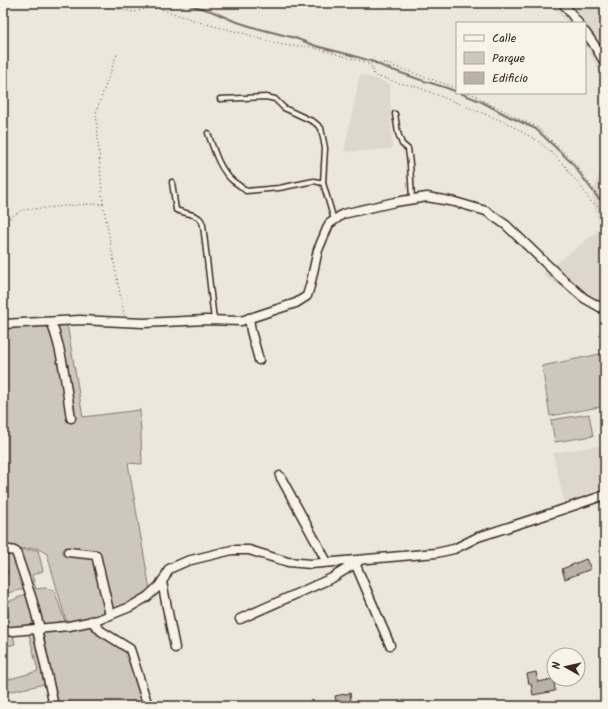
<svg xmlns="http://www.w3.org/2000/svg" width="608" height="709" font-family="Kalam,sans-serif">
  <rect width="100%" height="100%" fill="#ece7dc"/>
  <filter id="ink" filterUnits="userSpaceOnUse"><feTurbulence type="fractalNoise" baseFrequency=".025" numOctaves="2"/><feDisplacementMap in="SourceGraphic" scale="8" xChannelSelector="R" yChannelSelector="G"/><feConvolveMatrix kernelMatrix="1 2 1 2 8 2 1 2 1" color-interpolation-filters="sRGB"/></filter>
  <g filter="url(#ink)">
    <g fill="#ddd7cc">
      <polygon points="550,3 605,3 605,81 585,45 585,23 567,23"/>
      <polygon points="360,74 390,84 392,149 344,152"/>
      <polygon points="605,157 605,312 542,275 600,229 592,195"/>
      <polygon points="605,445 605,488 564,502 553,453"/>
    </g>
    <g fill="#cec8bc" stroke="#84796d">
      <polygon points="3,324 67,324 83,417 140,410 142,464 128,463 150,590 110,613 84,621 67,624 47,554 37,548 15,549 3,548"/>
      <polygon points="605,353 605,406 550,416 542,366"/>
      <polygon points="589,414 593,436 555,442 551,420"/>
      <polygon points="16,550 38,550 43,571 32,575 36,589 45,588 54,590 66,624 58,625 40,624"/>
      <polygon points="3,554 13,554 24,589 3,594 3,575 8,574 3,560"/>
      <polygon points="28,593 33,624 3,628 3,619 9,616 6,603"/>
      <polygon points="86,622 128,651 145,706 54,706 37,629"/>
      <polygon points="36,633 45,684 3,693 3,681 38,671 29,634"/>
      <polygon points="13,634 15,644 3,647 3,636"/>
    </g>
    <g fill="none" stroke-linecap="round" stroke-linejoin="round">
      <g stroke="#7c7064" stroke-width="2">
        <polyline points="183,3 211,11 234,21 256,28 295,38 316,46 351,55 374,62 384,67 421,80 447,88 457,92"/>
        <polyline points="460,93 480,101 508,116 536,129 572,163 598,198 605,201"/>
      </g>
    </g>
    <g fill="#bab2a7" stroke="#3b2a1e">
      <polygon points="586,559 591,569 565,579 562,569"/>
      <polygon points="536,672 538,682 554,679 555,691 533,695 531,684 529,684 527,674"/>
      <polygon points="350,693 351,701 348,702 349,706 337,706 335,696"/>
    </g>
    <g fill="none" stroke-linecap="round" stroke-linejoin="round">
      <g stroke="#3b2a1e" stroke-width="7">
        <g id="service">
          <polyline points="220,99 266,97 275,99 284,108 314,122 321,128 325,148 323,183"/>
          <polyline points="395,114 398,133 402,144 408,149 410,164 412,199"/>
          <path d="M208 133C214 150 219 169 233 181 237 184 242 187 246 191L279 188 314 181 323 183 334 220"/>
          <path d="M172 182 176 210C181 212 198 215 200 219 202 221 202 223 203 225L214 320"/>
        </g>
      </g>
      <g stroke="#3b2a1e" stroke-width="11">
        <g id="minor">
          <polyline points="563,3 578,23"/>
          <polyline points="585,32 593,43 605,63"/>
          <polyline points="249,318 251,331 259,360"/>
          <path d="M51 322C63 352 66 386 71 418"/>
          <polyline points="3,324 80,320 143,323 206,320 241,321 296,303 307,296 310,286 318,250 329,224 343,214 395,202 427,197 455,202 486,211 506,225 560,277 584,298 605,310"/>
          <polyline points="280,476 327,562"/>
          <path d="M3 551C8 550 12 549 16 552L32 599 40 629"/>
          <polyline points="68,552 96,555 110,615"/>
          <polyline points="355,563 390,645"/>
          <polyline points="162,582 175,648"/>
          <polyline points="240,619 332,578 359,561"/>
          <polyline points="91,621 101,631 130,649 148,706"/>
          <polyline points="37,629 54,706"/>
          <polyline points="3,632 69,626 98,620 130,607 147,597 159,586 165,577 169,569 187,561 232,550 249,550 288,562 311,564 436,553 454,549 478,537 558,511 605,495"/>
        </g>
      </g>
      <g stroke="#3b2a1e" stroke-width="1" stroke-dasharray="1 3" stroke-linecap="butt">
        <polyline points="84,3 105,7 135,12 149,8 161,9 202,23 246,34 273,43 290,46 307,46 368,63 384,63 457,88"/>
        <polyline points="3,4 24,5"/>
        <polyline points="368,64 373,68 373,73 377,77 385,78 398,83 415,86 492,117 505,122 538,141 552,153 567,168 571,176 578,182 591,202 597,205 604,213"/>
        <polyline points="469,93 475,95 485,102 501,109 515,117 537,127 574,162 599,197 605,200"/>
        <polyline points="600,197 603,211"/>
        <polyline points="103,204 96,112 117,54"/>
        <polyline points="3,222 22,210 88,204 103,204 124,315"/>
      </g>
      <use href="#service" stroke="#f7f3e8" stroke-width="4"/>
      <use href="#minor" stroke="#f7f3e8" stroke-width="8"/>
    </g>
  </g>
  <rect width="608" height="709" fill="none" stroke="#f7f3e8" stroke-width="16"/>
  <rect x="8" y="8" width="592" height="693" fill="none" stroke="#3b2a1e" stroke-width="1.5" filter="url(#ink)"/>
  <rect x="456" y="22" width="130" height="72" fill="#f7f3e8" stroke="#aca397"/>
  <rect x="464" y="35" width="20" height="6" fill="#f7f3e8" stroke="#aca397"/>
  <text x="492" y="42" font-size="12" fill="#3b2a1e">Calle</text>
  <rect x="464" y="52" width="20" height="12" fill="#cec8bc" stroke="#aca397"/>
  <text x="492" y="62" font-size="12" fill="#3b2a1e">Parque</text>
  <rect x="464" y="72" width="20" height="12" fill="#bab2a7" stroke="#aca397"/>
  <text x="492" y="82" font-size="12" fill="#3b2a1e">Edificio</text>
  <g transform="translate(566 667) rotate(278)"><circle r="19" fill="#f7f3e8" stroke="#aca397"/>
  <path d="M0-3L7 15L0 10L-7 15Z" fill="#3b2a1e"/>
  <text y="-6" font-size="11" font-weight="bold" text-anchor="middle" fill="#3b2a1e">N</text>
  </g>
</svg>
